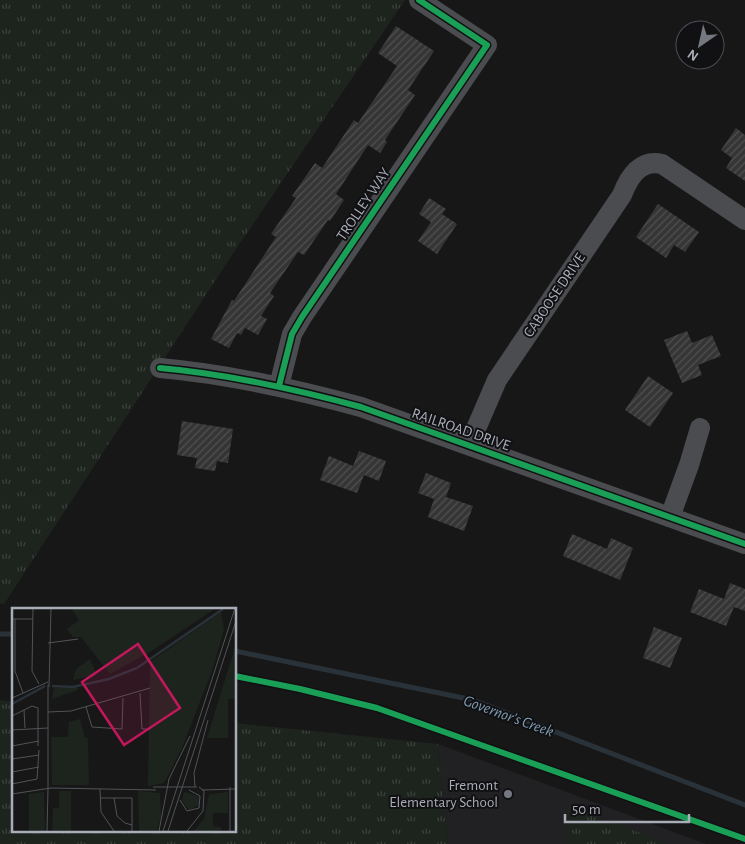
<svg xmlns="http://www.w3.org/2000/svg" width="745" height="844" font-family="'Alegreya Sans',sans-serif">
  <defs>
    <pattern id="grass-tufts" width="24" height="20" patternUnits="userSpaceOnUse" patternTransform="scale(1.25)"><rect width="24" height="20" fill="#1d241e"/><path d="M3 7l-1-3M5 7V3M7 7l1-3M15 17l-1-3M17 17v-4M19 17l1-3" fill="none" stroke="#3b413d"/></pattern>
    <pattern id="building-hatch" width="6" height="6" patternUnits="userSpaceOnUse" patternTransform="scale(1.25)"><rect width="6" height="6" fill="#353536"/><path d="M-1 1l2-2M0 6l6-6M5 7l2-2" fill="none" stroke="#4f5051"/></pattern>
  </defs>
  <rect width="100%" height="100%" fill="#171717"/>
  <polygon fill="#212123" points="438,744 706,844 448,844"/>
  <g fill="url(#grass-tufts)">
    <polygon points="0,0 405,0 230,258 4,604 0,604"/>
    <polygon points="0,700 14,702 14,830 235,830 235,723 438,744 448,844 0,844"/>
    <polygon points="566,809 585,813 671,844 568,844"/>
  </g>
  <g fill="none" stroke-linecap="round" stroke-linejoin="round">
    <g stroke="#2a3239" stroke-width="5">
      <polyline points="0,634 14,634"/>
      <polyline points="235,651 473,700 745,805"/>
    </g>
  </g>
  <g fill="url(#building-hatch)">
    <polygon points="396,26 434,51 408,90 415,95 385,140 387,142 380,153 368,145 336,194 344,200 330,221 328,220 304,255 298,252 270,293 274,296 261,316 267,319 258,335 245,328 241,335 237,333 229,348 211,339 232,300 234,301 276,237 271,234 296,198 292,196 315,163 322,168 354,120 358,123 397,66 378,53"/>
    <polygon points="736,128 745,135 745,181 726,168 732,158 721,150"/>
    <polygon points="429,198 446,209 442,214 457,224 437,254 418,241 431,222 419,214"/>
    <polygon points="658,204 699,232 685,252 674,245 666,258 636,237"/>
    <polygon points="687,331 692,343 712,335 721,356 698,365 702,375 682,383 664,340"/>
    <polygon points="648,376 673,393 650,427 625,410"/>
    <polygon points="182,421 233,429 228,463 217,461 215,471 195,468 197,458 177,455"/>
    <polygon points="359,451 386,461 379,481 364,475 357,493 320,480 329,456 353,466"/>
    <polygon points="426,473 451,483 446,497 473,506 464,531 428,517 434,499 418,493"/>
    <polygon points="572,534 607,549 611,538 633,548 620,580 563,556"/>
    <polygon points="730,583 745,589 745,611 734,607 726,626 690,612 699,589 724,599"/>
    <polygon points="654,627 682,638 670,668 643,658"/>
  </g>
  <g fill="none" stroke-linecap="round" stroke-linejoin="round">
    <g stroke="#4b4c50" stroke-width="20">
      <path d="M160 368C228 374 295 389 361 407L745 544"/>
      <polyline points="279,386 292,334 302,317 487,45 419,0"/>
      <path d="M469 445 497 380 622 195C629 177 640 159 662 164L745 220"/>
      <polyline points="670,517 689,465 700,428"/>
    </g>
    <g stroke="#111113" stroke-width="9">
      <g id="cycleway">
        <path d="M160 368C228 374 295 389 361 407L745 544"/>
        <polyline points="279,386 292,334 302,317 487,45 419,0"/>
        <polyline points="235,676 300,689 377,708 745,839"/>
      </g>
    </g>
    <use href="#cycleway" stroke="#1a9f57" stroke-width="6"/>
  </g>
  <circle fill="#757880" stroke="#111113" stroke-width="2" cx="508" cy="794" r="5"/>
  <g text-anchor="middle" stroke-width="4" stroke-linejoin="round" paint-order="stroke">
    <g font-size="15" fill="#a8adb8" stroke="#111113">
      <text transform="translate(363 204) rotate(-56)" y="5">TROLLEY WAY</text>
      <text transform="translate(554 295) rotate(-56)" y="5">CABOOSE DRIVE</text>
      <text transform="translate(461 429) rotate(19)" y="5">RAILROAD DRIVE</text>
    </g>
    <g font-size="15" fill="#a8adb8" stroke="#111113" text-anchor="end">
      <text x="498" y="790">Fremont<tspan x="498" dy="17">Elementary School</tspan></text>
    </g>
    <g font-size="16" font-style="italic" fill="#7f9bb3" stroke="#111113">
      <text transform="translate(509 715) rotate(20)" y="6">Governor's Creek</text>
    </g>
  </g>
  <g transform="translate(12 608)">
    <rect width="224" height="224" fill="#171717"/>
    <path d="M63 0H204L138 44 98 66 69 29H61L55 21 67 12 60 2ZM209 4 212 22 200 63 170 140 152 175 136 178 138 54ZM224 36V91H216V130H195ZM78 51 85 67 61 72 64 61ZM42 80H66V82L40 91ZM68 111 73 130H76L77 177H40L39 129H56L57 114ZM47 183H59V223H40L41 200H47ZM126 183 148 185 149 209 145 223H127ZM32 184 33 223H17V186ZM172 184 186 188 187 197 177 202 170 193ZM216 184V205H201V218L209 219V223H182L192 211 197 186Z" fill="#1d241e"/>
    <path fill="none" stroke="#2a3239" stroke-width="2.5" d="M40 78 61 79 97 71 125 60 211 1M0 96 33 78"/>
    <path fill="none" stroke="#515357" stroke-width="1" d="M21 0 20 63 27 76M0 11H21M3 11V63L11 85M36 35 66 31M36 77V180M37 79 39 0M128 85 130 121H138M0 90 36 74M74 99 80 119 110 121 111 90M12 102 13 120M36 104 59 103 138 80M0 108 20 98 26 100V138M0 122 36 120M0 138 27 133M0 151 27 147M0 164 27 159M0 176 25 171 27 142M141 179H185M183 179 182 165 196 112M218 179V223M88 181 89 204 102 223M190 182 224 181M0 186 39 180 144 182M88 190H120V223M102 190 105 208 113 215 120 217M168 192 175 203 187 200 188 188 177 182M35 223 36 180M147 223 157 171 178 128M151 223 223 0M156 223 224 13M175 223 191 203 192 183 187 179"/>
    <path fill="#c2185b" fill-opacity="0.15" stroke="#c2185b" stroke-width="2.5" d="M126 36 168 100 112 137 70 74Z"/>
    <rect width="224" height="224" fill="none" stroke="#a8adb8" stroke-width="2.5"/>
  </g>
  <g transform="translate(700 45) rotate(214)"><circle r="24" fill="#111113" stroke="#4d4f55"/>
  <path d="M0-4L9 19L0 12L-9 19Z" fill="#757880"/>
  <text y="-8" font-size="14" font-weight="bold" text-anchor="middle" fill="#a8adb8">N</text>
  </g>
  <path d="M565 814v8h124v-8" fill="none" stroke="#a8adb8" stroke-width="2.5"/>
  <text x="572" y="814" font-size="15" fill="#a8adb8" stroke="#111113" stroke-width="4" paint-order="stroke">50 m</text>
</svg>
